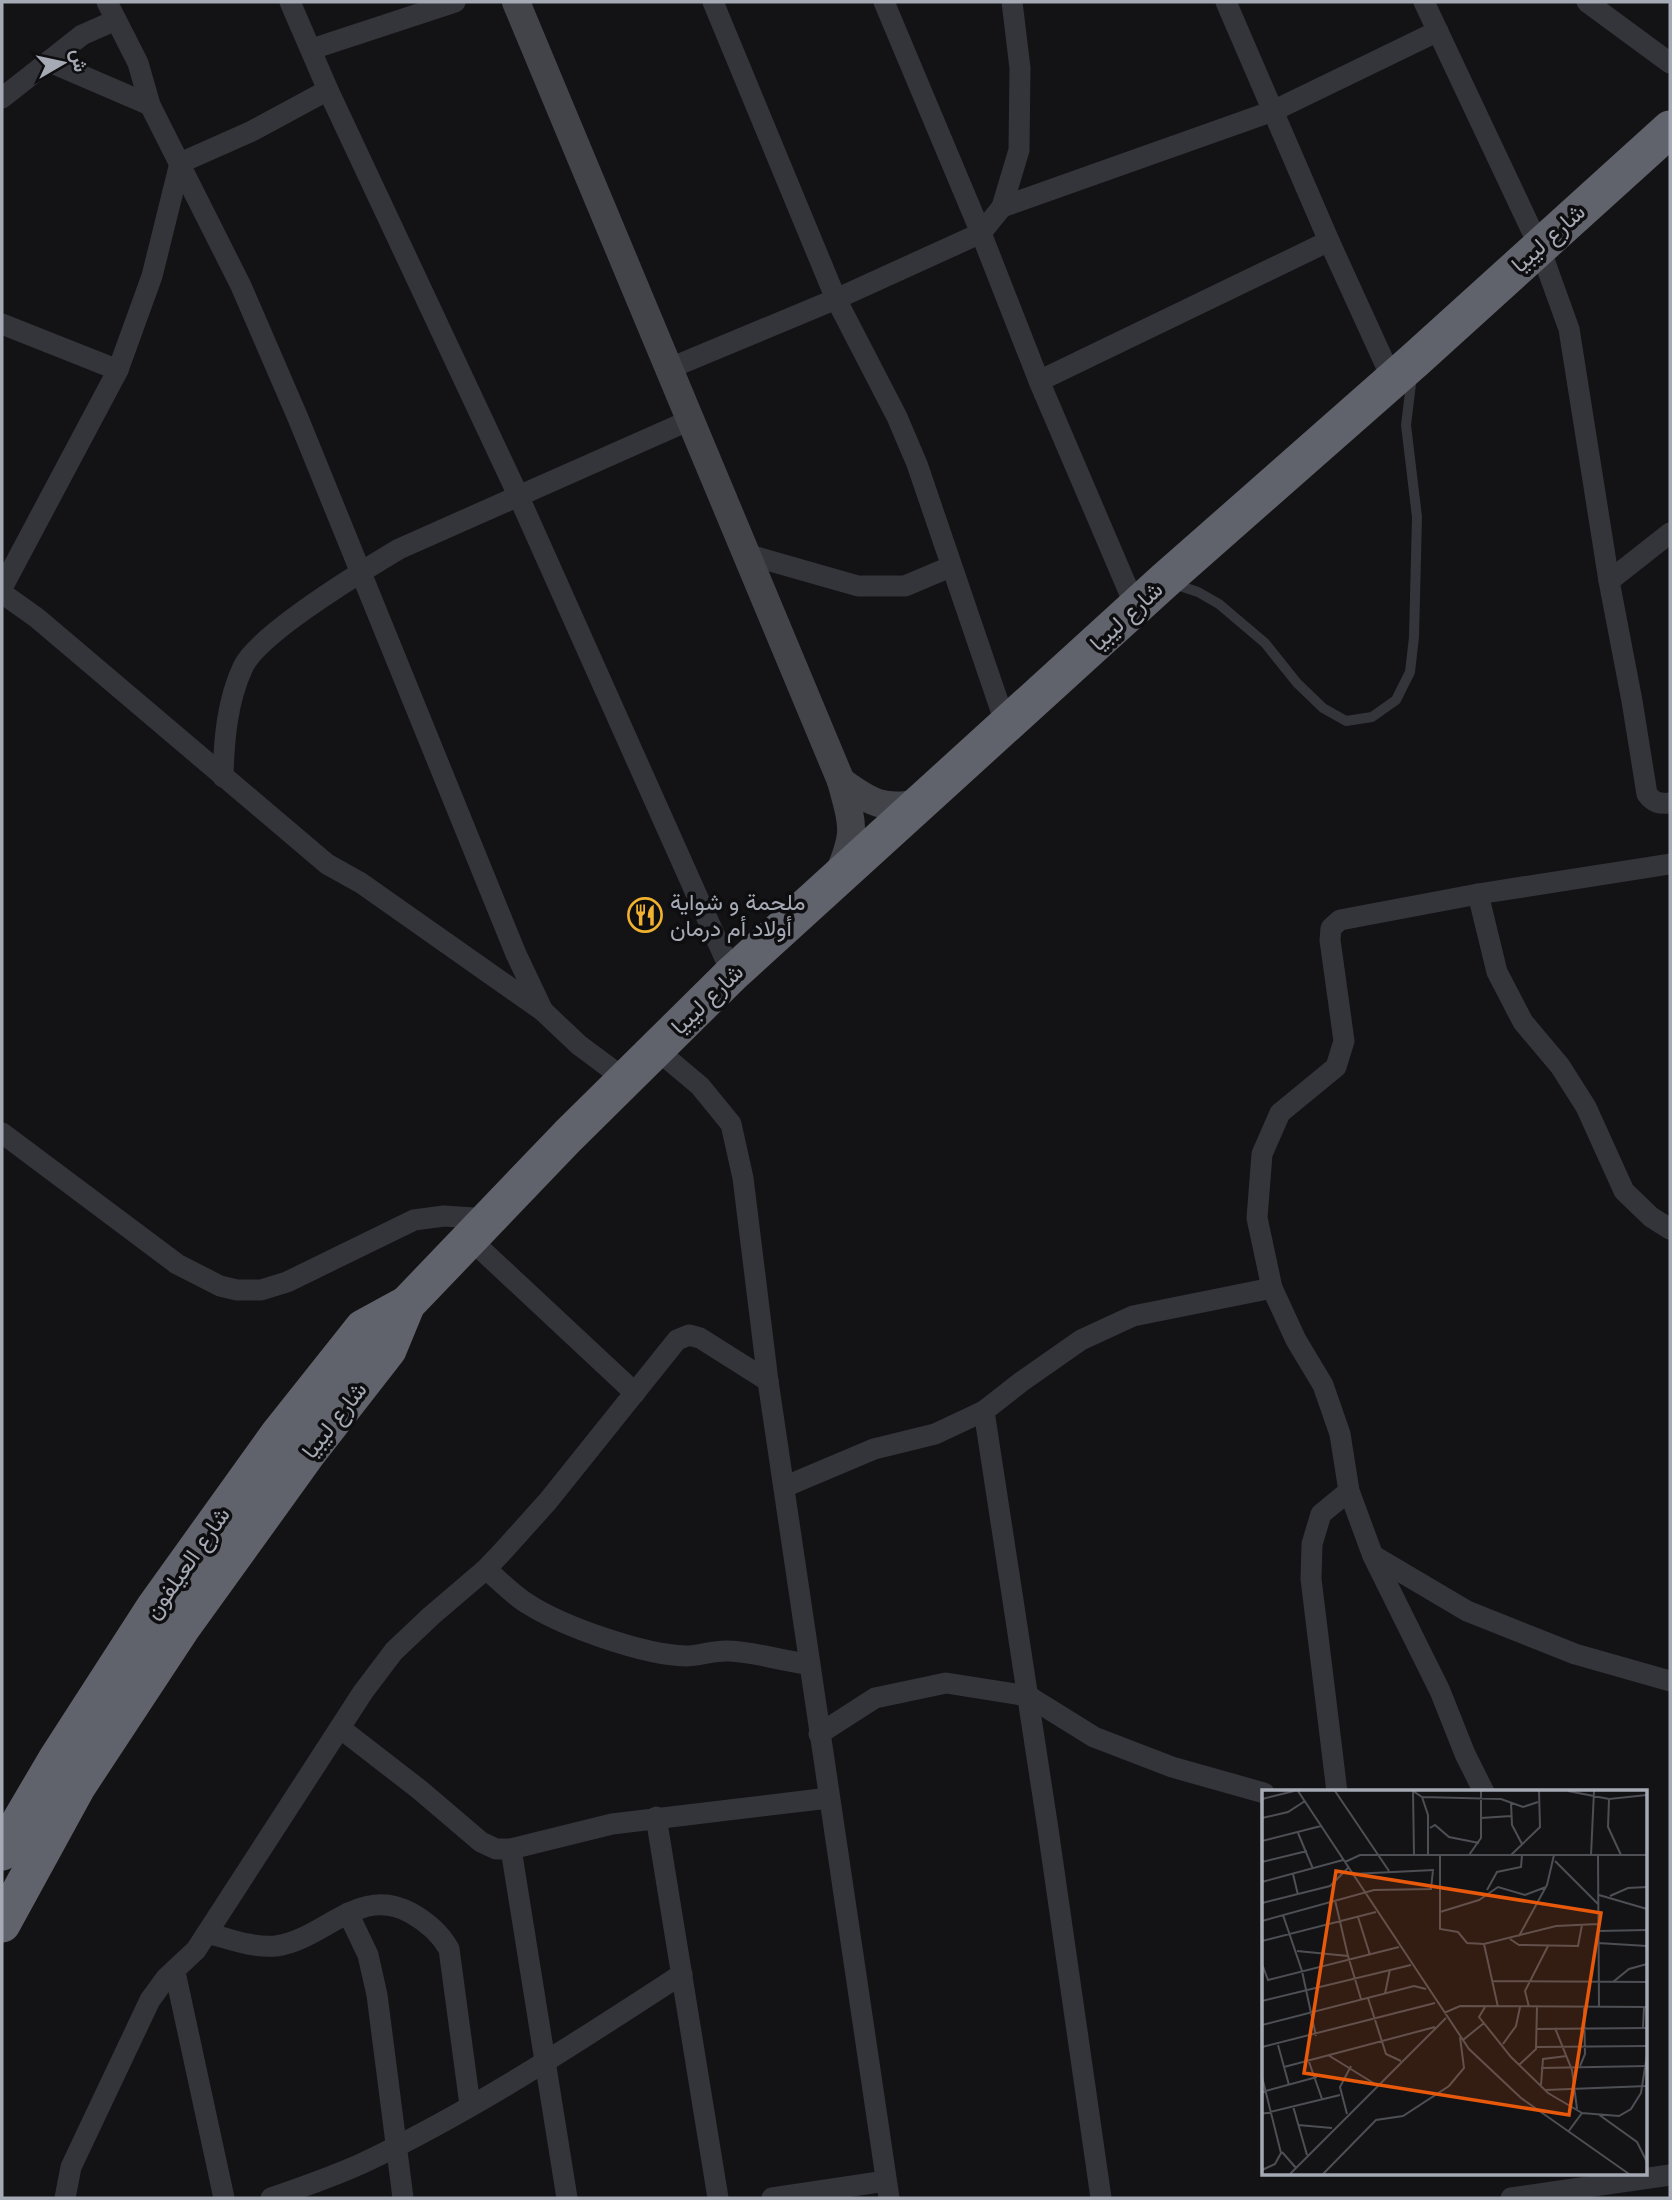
<svg xmlns="http://www.w3.org/2000/svg" width="1672" height="2200" font-family="'Fira Sans',Vazirmatn,sans-serif">
  <rect width="100%" height="100%" fill="#131315"/>
  <g fill="none" stroke-linecap="round" stroke-linejoin="round">
    <polyline stroke="#34353a" stroke-width="10" points="1171,583 1198,592 1219,604 1265,643 1297,683 1323,708 1346,721 1372,717 1396,700 1410,672 1414,637 1417,517 1406,425 1412,376"/>
    <g stroke="#34353a" stroke-width="21">
      <polyline points="107,2 138,63 150,105 241,286 298,418 516,954 543,1011"/>
      <polyline points="290,2 328,90 518,495 732,974"/>
      <polyline points="713,2 836,299 897,417 917,464 1006,725"/>
      <polyline points="884,2 981,233 1039,381 1136,608"/>
      <polyline points="1226,2 1329,241 1392,379"/>
      <path d="M1424 2 1539 246 1569 329 1609 581 1632 701 1647 794C1654 803 1659 804 1670 803"/>
      <polyline points="1587,2 1670,63"/>
      <polyline points="312,49 455,2"/>
      <polyline points="50,62 150,105"/>
      <polyline points="2,98 82,35 116,20"/>
      <polyline points="180,163 252,131 328,90"/>
      <polyline points="1002,207 1273,111 1438,31"/>
      <polyline points="2,324 118,370"/>
      <polyline points="668,369 836,299 981,233 1002,207 1019,150 1020,68 1012,2"/>
      <polyline points="1039,381 1329,241"/>
      <polyline points="746,554 858,586 905,586 950,567"/>
      <polyline points="1609,581 1670,533"/>
      <polyline points="2,588 118,370 152,276 180,163"/>
      <polyline points="2,593 37,618 327,864 361,883 543,1011 579,1045 626,1080"/>
      <path d="M223 777C224 740 227 701 243 667 258 634 364 570 399 549L690 420"/>
      <polyline points="1478,894 1497,972 1523,1022 1560,1066 1586,1107 1624,1191 1651,1217 1670,1229"/>
      <polyline points="656,1049 700,1086 731,1124 743,1178 768,1381 889,2198"/>
      <polyline points="2,1133 177,1264 220,1286 237,1290 261,1290 287,1282 414,1220 444,1216 489,1219"/>
      <polyline points="469,1238 635,1393"/>
      <polyline points="984,1411 1048,1829 1101,2198"/>
      <polyline points="784,1487 874,1449 935,1434 984,1411 1021,1382 1081,1340 1133,1316 1272,1288"/>
      <polyline points="1374,1556 1467,1611 1575,1654 1670,1681"/>
      <path d="M486 1569C500 1581 513 1595 528 1604 564 1627 644 1655 686 1656 700 1656 714 1650 729 1651 756 1652 781 1661 808 1664"/>
      <polyline points="340,1728 420,1790 481,1842 496,1849 511,1849 612,1824 829,1798"/>
      <polyline points="819,1734 875,1698 946,1683 1028,1696 1094,1737 1172,1767 1264,1793"/>
      <polyline points="1337,1792 1311,1579 1312,1544 1321,1514 1349,1491"/>
      <polyline points="1484,1792 1465,1754 1440,1691 1373,1556 1349,1491 1340,1434 1323,1385 1296,1340 1272,1288 1257,1218 1262,1154 1280,1113 1336,1067 1344,1041 1330,940 1331,928 1340,920 1478,894 1670,864"/>
      <polyline points="656,1817 718,2198"/>
      <polyline points="511,1849 567,2198"/>
      <polyline points="348,1913 368,1955 377,1995 403,2198"/>
      <path d="M207 1933C230 1939 252 1948 276 1946 325 1939 360 1884 411 1913 427 1922 440 1933 449 1949L470 2105"/>
      <polyline points="175,1972 224,2198"/>
      <polyline points="65,2198 71,2167 150,2000 166,1978 196,1950 363,1692 394,1651 431,1616 486,1569 504,1550 548,1501 677,1340 689,1335 700,1338 768,1381"/>
      <path d="M271 2198C303 2187 335 2176 365 2162 476 2109 579 2041 682 1974"/>
      <polyline points="772,2198 886,2181"/>
      <polyline points="1511,2198 1670,2175"/>
    </g>
    <g stroke="#42444a" stroke-width="28">
      <path d="M516 2 841 781C853 826 857 832 838 875"/>
      <path d="M841 781C871 803 885 811 922 802"/>
    </g>
    <g stroke="#60636b" stroke-width="37">
      <polyline points="2,1852 56,1760 154,1608 278,1435 363,1328 407,1304"/>
      <polyline points="2,1924 77,1787 181,1629 307,1454 388,1350 407,1304 568,1136 732,974 1164,581 1415,360 1670,129"/>
    </g>
  </g>
  <defs>
    <g id="restaurant-ring" transform="scale(1.75)"><circle r="9.5" fill="#0e0e10" stroke="#f1b22f" stroke-width="1.5"/><path d="M-5-6h1v4h1v-4h1v4h1v-4h1v5L-1.5 .5V6h-2V.5L-5-1ZM5-6V6H3V1.5H1.5Q1.5-4 5-6Z" fill="#f1b22f"/></g>
  </defs>
  <g fill-rule="evenodd">
    <use href="#restaurant-ring" x="645" y="915"/>
  </g>
  <g text-anchor="middle" stroke-width="7" stroke-linejoin="round" paint-order="stroke">
    <g font-size="23" fill="#a5aab5" stroke="#0e0e10">
      <text transform="translate(1548 238) rotate(-42)" y="8">شارع ليبيا</text>
      <text transform="translate(1126 616) rotate(-43)" y="8">شارع ليبيا</text>
      <text transform="translate(707 999) rotate(-44)" y="8">شارع ليبيا</text>
      <text transform="translate(334 1420) rotate(-52)" y="8">شارع ليبيا</text>
      <text transform="translate(187 1563) rotate(-55)" y="8">شارع العيلفون</text>
    </g>
    <g font-size="23" fill="#a5aab5" stroke="#0e0e10" text-anchor="start">
      <text x="670" y="910">ملحمة و شواية<tspan x="670" dy="26">أولاد أم درمان</tspan></text>
    </g>
  </g>
  <g transform="translate(1262 1790)">
    <rect width="385" height="385" fill="#131315"/>
    <path fill="none" stroke="#4d4f55" stroke-width="2" d="M36 1 207 259 259 308 367 384M73 1 127 81M151 1 160 7 239 9 261 17 276 12M151 1 152 65M306 1 347 9 385 5M160 7 166 25V65M0 9 32 1M347 9 346 37 359 65M249 13 250 35 260 54M0 28 26 22 43 11M219 28 249 26M168 38 173 35 187 47 217 53M36 43 51 79M0 51 59 36M178 65V139L196 142 205 153 222 154 294 136 336 134M207 65 219 48V1M249 65 278 37 277 1M329 65 332 1M336 65 337 218M293 71 336 114M0 72 45 61M83 72 98 65H385M31 84 36 105M90 84 172 80M0 92 81 70M225 100 235 82 259 77 260 65M337 105 385 119M348 106 366 98 385 97M73 110 86 166M0 113 68 96 86 78M178 122 217 110 236 97 263 105 284 97M21 125 40 181 54 246M96 127 108 165M0 131 112 100 169 99 171 80M336 141 385 140M257 146 285 95 292 65M248 149 257 155 316 156 320 135M0 151 114 122M336 153 385 156M222 154 236 217M35 161 86 166 99 209M0 174 6 190 137 157M231 191 385 192M351 192 367 179 385 174M123 204 128 179M106 208 124 264 139 271M0 211 149 175M223 217 217 227 249 267 286 303 320 323M267 217 263 201 286 156M182 223 198 216 385 217M0 235 152 196 164 199M293 238 310 280 315 319M381 238 382 217M274 239 385 238M201 250 222 233M241 254 254 236 258 217M16 255 27 295M0 257 173 213M275 257 385 256M66 265 113 294M46 269 60 309M257 275 274 259 275 217M318 276 323 264 322 218M22 277 173 237M279 278 385 276M0 287 19 363 13 374 0 380M279 295 281 269 305 266M283 300 385 296M0 302 55 287M31 316 45 365M0 324 78 305M85 324 78 297 89 276M336 324 375 352 385 372M36 335 70 338M306 342 320 323 357 326 369 319 379 303 385 265M20 362 34 378M28 384 184 228M61 384 114 330 141 326 187 296 202 278 198 247"/>
    <path fill="#e8590c" fill-opacity="0.15" stroke="#e8590c" stroke-width="3.5" d="M74 81 339 123 307 325 42 283Z"/>
    <rect width="385" height="385" fill="none" stroke="#a5aab5" stroke-width="3.5"/>
  </g>
  <rect width="1672" height="2200" fill="none" stroke="#a5aab5" stroke-width="7"/>
  <g transform="translate(63 63) rotate(81)" stroke="#0e0e10" stroke-width="5" paint-order="stroke">
  <path d="M0-5L12 26L0 18L-12 26Z" fill="#a5aab5"/>
  <text y="-10" font-size="19" font-weight="bold" text-anchor="middle" fill="#a5aab5">ش</text>
  </g>
</svg>
